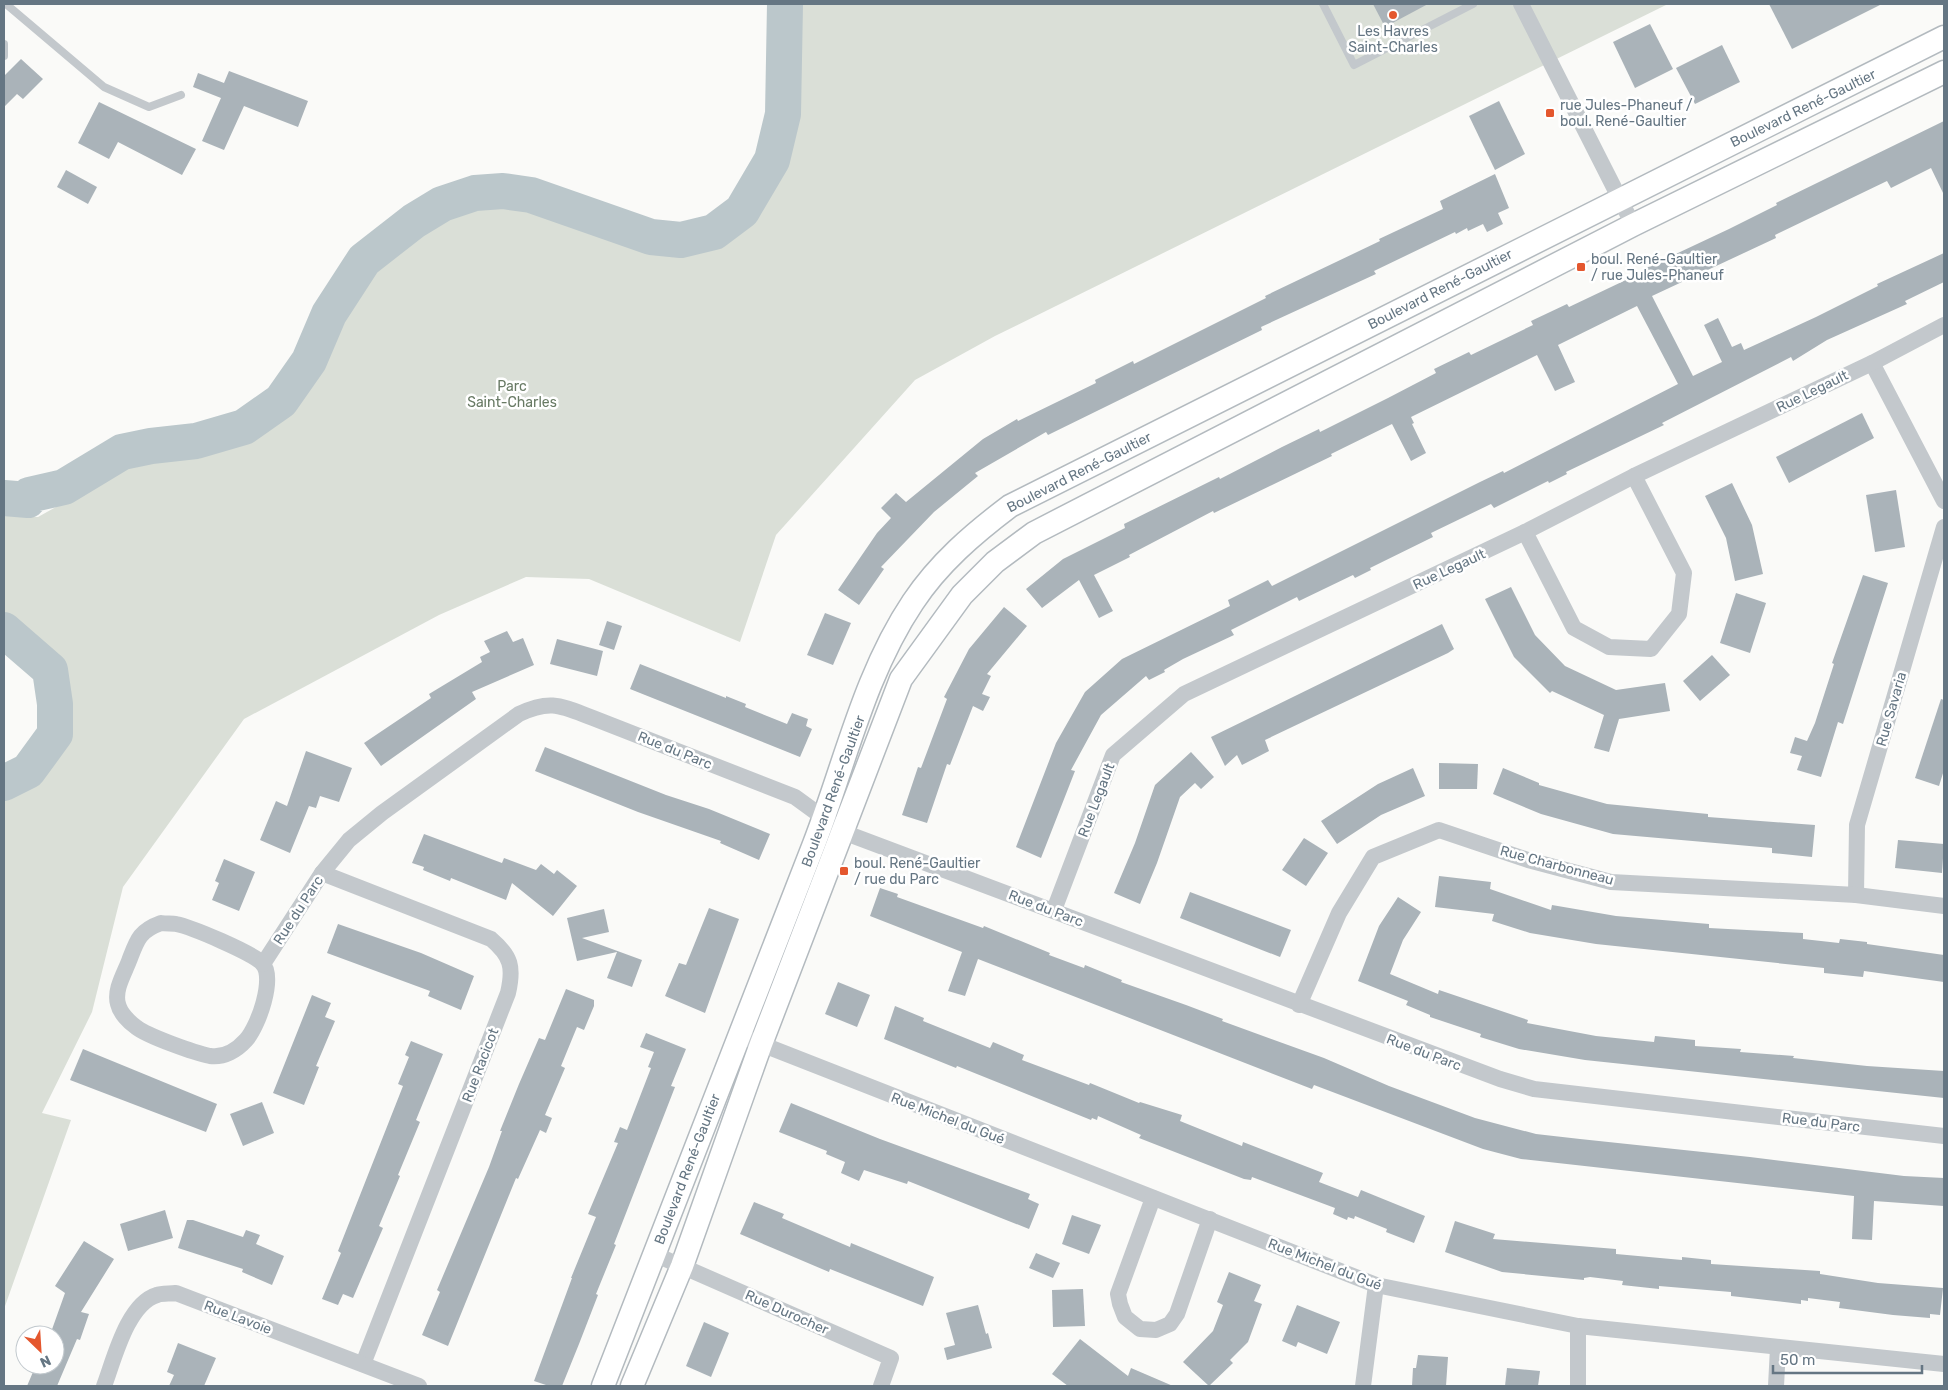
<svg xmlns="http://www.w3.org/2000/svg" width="1948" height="1390" font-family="Rubik,sans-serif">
  <rect width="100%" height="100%" fill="#fafaf8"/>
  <polygon fill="#dadfd7" points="797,4 1668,4 995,336 915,380 776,535 740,642 589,579 526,577 439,615 244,719 123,887 92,1012 42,1113 71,1120 4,1309 4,783 28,771 55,734 55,704 50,670 4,630 4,515 38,517 124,469 239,442 271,424 300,398 320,373 357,287 380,262 446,216 472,208 506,206 549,213 638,247 678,255 706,250 730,239 755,216 773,188 787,142"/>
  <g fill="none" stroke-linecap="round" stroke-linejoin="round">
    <g stroke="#bbc7cb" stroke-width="36">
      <polyline points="4,498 28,500 29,495 64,487 122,452 151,446 196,441 244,427 281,401 309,361 329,314 364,260 414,221 442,204 475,193 503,191 531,195 651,237 681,240 714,232 742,211 772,160 783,114 785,4"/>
      <polyline points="4,630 50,670 55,704 55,734 28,771 4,783"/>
    </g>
  </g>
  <g fill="#aab3b9">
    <polygon points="1373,4 1428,4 1385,27"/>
    <polygon points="1769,4 1882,4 1792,49"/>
    <polygon points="1650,24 1673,69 1635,88 1613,42"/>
    <polygon points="1722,45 1740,82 1695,104 1676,68"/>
    <polygon points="21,59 43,79 23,99 17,94 4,107 4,76"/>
    <polygon points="229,71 308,101 298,127 244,106 224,150 202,141 221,98 193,87 198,73 224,83"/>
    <polygon points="1499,101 1525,154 1495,170 1469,116"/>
    <polygon points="99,102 196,149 182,175 118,142 109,159 78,143"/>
    <polygon points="1944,121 1944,195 1931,168 1891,188 1887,181 1775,235 1776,238 1652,296 1693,376 1722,362 1704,325 1718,318 1732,347 1741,343 1744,350 1816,317 1878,286 1877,284 1944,253 1944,282 1905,301 1907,304 1827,340 1793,361 1791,357 1662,423 1664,425 1566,472 1567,474 1549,483 1548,481 1494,508 1491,504 1431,533 1433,537 1370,568 1371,570 1355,578 1353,575 1299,601 1297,597 1231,630 1234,635 1183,659 1164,670 1165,672 1149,680 1146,676 1101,715 1071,770 1075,771 1041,858 1016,847 1056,743 1085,692 1122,659 1230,606 1228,600 1268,580 1272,586 1480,482 1503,471 1504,473 1678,384 1637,306 1558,345 1575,382 1555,391 1537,355 1411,417 1414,423 1412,424 1426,453 1411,461 1392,424 1331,454 1332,456 1214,513 1213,511 1129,555 1130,557 1094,575 1113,611 1099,618 1079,580 1042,608 1026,589 1063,559 1125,528 1124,524 1219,477 1220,479 1282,447 1319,429 1320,432 1388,398 1436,373 1434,369 1469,352 1471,355 1533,325 1531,321 1567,304 1569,307 1630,278 1629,276 1729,229 1777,205 1776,203"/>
    <polygon points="66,170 97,187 88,204 57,187"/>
    <polygon points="1495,174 1509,208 1498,213 1503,224 1487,232 1483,224 1468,231 1467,228 1456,234 1455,232 1374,271 1376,274 1261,327 1262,330 1048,435 1046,432 975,473 978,476 934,512 881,567 884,569 859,605 838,590 877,533 891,518 881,508 896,493 906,502 983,439 1017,419 1018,421 1096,383 1095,380 1133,361 1134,364 1266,298 1265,296 1380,241 1379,239 1443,209 1440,201"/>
    <polygon points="1862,413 1874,438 1789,483 1776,457"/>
    <polygon points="1732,483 1752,525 1763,574 1735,581 1726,538 1705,496"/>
    <polygon points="1896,490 1905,547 1875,552 1866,495"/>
    <polygon points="1863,575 1888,583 1843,724 1838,722 1821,777 1797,770 1802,756 1790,753 1795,737 1807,741 1815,723 1834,664 1832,663"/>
    <polygon points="1511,587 1535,635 1565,666 1616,690 1665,683 1670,711 1619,719 1609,752 1594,748 1604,715 1552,691 1550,693 1514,657 1485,599"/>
    <polygon points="1736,593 1766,603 1750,653 1720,643"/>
    <polygon points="1004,607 1027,626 987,674 991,676 982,694 990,697 983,711 973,706 950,765 947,764 927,823 902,815 918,767 921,768 947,699 944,697 969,649"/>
    <polygon points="825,613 851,623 833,665 807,655"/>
    <polygon points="607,621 622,626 614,650 599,645"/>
    <polygon points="1442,624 1454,649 1448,653 1265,740 1269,751 1242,765 1237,755 1225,766 1211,737"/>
    <polygon points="507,631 513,642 523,638 534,665 472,692 476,699 381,766 364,743 431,698 429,694 482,662 480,657 490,652 484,641"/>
    <polygon points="557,639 603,651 597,676 550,664"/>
    <polygon points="1712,655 1730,675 1700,701 1683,681"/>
    <polygon points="640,664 726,698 726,696 746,704 745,707 787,724 792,713 808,719 806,726 812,729 800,757 630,689"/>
    <polygon points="1941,699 1944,700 1944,770 1939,786 1915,778"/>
    <polygon points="545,747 666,795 709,809 770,834 759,860 720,843 721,841 638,812 535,771"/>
    <polygon points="306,751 352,768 339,802 320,796 316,808 309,806 290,853 260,840 276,801 287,806"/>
    <polygon points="1191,752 1214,777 1201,789 1195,783 1180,797 1157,863 1140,904 1114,893 1135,843 1155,785"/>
    <polygon points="1439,763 1478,764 1477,789 1439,789"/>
    <polygon points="1413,768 1425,796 1381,815 1337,844 1321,821 1378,784"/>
    <polygon points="1503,768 1539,783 1539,785 1607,804 1708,814 1708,817 1815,825 1812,857 1772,853 1772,848 1613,834 1541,814 1493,794"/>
    <polygon points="424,834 502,863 504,858 536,870 541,864 554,874 557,870 577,886 553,916 512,883 506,900 451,878 450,881 423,870 424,867 412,863"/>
    <polygon points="1304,838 1328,853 1306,886 1282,870"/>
    <polygon points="1898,840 1944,844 1942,873 1895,868"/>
    <polygon points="224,859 255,872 239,911 212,900 219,883 215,881"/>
    <polygon points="1439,876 1491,882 1490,889 1551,910 1552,905 1616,916 1709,924 1709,928 1803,933 1803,939 1839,943 1840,939 1867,942 1867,944 1944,955 1944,982 1864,971 1863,977 1824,973 1824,968 1596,944 1530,933 1492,921 1494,914 1435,907"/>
    <polygon points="880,888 898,894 897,897 983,928 984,926 1050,953 1049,955 1084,968 1085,965 1122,980 1121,982 1186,1005 1223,1019 1222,1021 1324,1058 1389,1086 1475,1118 1536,1134 1580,1139 1750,1157 1904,1176 1944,1178 1944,1206 1874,1201 1872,1240 1852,1239 1854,1196 1521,1159 1483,1149 1314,1085 1312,1089 978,959 965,996 948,991 962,952 870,916"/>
    <polygon points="1190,892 1291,930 1280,957 1180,918"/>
    <polygon points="1398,897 1421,912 1403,940 1390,974 1438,994 1439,990 1528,1020 1527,1023 1596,1036 1654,1042 1655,1036 1695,1040 1695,1046 1741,1049 1740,1052 1794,1056 1793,1058 1867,1066 1944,1071 1944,1098 1585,1060 1519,1049 1480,1037 1481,1034 1430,1017 1430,1015 1406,1005 1408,1001 1358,981 1379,926"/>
    <polygon points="709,908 739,919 705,1013 665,996 679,963 686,965"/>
    <polygon points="604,909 609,932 582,938 642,960 632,987 607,978 617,952 577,961 567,918"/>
    <polygon points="338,924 421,953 474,976 461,1010 428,996 430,991 327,953"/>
    <polygon points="838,982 870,995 857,1027 825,1014"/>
    <polygon points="566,989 594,1000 594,1006 584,1030 577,1027 561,1066 565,1068 545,1115 552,1118 546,1133 540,1130 518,1179 516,1178 448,1346 422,1335 440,1292 437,1290 489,1167 502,1131 500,1131 519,1084 539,1038 545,1040"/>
    <polygon points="312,995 331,1003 325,1017 335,1021 316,1066 319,1067 304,1105 273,1093"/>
    <polygon points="895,1006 924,1018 923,1021 990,1048 993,1042 1024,1055 1022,1060 1089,1085 1090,1083 1139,1103 1140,1102 1182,1115 1180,1121 1242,1146 1243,1142 1323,1173 1319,1182 1358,1197 1361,1190 1425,1216 1414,1243 1386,1232 1387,1229 1355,1216 1354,1219 1348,1217 1347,1220 1333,1214 1335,1208 1252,1177 1251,1180 1244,1179 1139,1138 1141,1135 1098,1116 1097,1120 1092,1118 1091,1120 957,1066 956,1068 884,1039"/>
    <polygon points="646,1033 686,1049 671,1086 675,1087 614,1244 616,1245 596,1294 598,1295 579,1344 562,1386 549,1386 534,1381 572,1278 571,1278 596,1217 588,1214 618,1143 614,1142 620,1127 627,1130 651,1068 648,1067 654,1052 640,1047"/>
    <polygon points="411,1041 443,1054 416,1120 420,1122 398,1175 400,1176 379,1226 383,1228 353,1298 343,1294 338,1305 322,1299 341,1253 338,1251 403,1086 398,1084 409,1057 405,1055"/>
    <polygon points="83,1049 217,1104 206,1132 70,1080"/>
    <polygon points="262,1102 274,1133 243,1146 230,1114"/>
    <polygon points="791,1103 880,1139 1030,1194 1028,1199 1039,1204 1029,1229 908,1181 907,1184 864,1170 859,1181 841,1173 845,1162 826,1154 827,1151 779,1132"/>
    <polygon points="754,1202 784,1214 782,1218 850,1247 851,1243 934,1277 923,1306 830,1269 829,1272 740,1234"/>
    <polygon points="165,1210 173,1238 128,1251 120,1224"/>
    <polygon points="1072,1215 1101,1225 1089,1254 1062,1244"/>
    <polygon points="187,1220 193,1220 243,1237 246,1230 260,1235 256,1244 284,1256 272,1285 242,1272 243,1269 178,1248"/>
    <polygon points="1455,1221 1495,1234 1493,1239 1616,1249 1616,1254 1682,1260 1682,1257 1711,1260 1711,1264 1820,1271 1820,1274 1878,1283 1943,1288 1940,1315 1930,1314 1930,1318 1893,1315 1839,1308 1840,1302 1808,1298 1808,1301 1801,1300 1801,1304 1731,1296 1731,1292 1659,1286 1659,1289 1622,1285 1623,1281 1590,1277 1584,1278 1584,1280 1502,1272 1445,1252"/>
    <polygon points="84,1241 114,1259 81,1312 89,1314 80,1340 77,1339 57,1386 27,1386 36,1365 55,1365 55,1335 50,1335 65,1293 55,1286"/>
    <polygon points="1036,1253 1060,1263 1053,1278 1029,1268"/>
    <polygon points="1229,1272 1261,1285 1254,1301 1262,1304 1248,1342 1230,1360 1233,1363 1209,1386 1183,1362 1213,1331 1223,1305 1217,1302"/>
    <polygon points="1083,1289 1085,1326 1053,1327 1052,1290"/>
    <polygon points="978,1305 986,1334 988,1333 992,1348 947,1360 944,1348 955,1345 946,1313"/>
    <polygon points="1297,1305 1340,1322 1327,1354 1298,1342 1296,1347 1282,1341"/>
    <polygon points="704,1322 729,1333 711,1377 686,1366"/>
    <polygon points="1080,1339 1128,1376 1131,1368 1173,1386 1068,1386 1052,1374"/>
    <polygon points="178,1343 216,1358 204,1386 169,1386 174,1375 167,1372"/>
    <polygon points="1418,1355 1448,1357 1446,1386 1412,1386 1413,1368 1416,1368"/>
    <polygon points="1507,1368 1540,1371 1538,1386 1505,1386"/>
  </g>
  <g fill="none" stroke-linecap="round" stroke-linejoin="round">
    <g stroke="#b3babf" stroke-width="25">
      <g id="secondary">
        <path d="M603 1386C673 1205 744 1025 814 844 845 764 864 675 913 602 939 563 973 534 1010 506L1944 37"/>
        <polyline points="632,1386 682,1266 761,1044 901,679 962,595 995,562 1034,533 1633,225 1944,72"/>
      </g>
    </g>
    <g stroke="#c3c8cc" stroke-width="8">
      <polyline points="6,4 104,87 149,107 181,95"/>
      <polyline points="1323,4 1354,65 1473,4"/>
      <polyline points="4,44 4,56"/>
    </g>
    <g stroke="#c3c8cc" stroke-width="16">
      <polyline points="1521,4 1633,225"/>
      <polyline points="1872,363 1944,501"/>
      <polyline points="1525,532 1574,628 1609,647 1651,649 1679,614 1684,573 1634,476"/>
      <path d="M322 873 491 939C511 956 514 967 508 993L363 1364"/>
      <polyline points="1856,895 1857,825 1944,527"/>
      <polyline points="1054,910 1113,755 1184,694 1525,532 1634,476 1872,363 1944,325"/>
      <path d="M161 923C166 924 172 923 176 924 192 927 252 953 262 963 276 977 258 1027 246 1040 237 1050 224 1058 210 1056 195 1053 147 1036 136 1027 129 1022 120 1013 118 1004 114 990 124 974 129 961 137 940 139 931 161 923Z"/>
      <path d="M263 964 322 873 349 840 382 813 519 714C551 699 561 706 593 718L795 797 843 832 1500 1079 1534 1089 1944 1136"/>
      <polyline points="1299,1005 1339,913 1373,857 1439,830 1528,860 1611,882 1856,895 1944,906"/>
      <polyline points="751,1040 1376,1285 1578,1326 1944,1364"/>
      <polyline points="1153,1198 1118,1294 1120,1304 1125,1317 1140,1329 1156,1330 1170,1324 1177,1314 1210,1219"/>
      <polyline points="654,1254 891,1358 881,1386"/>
      <polyline points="1578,1326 1578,1386"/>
      <path d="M104 1386C114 1360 127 1304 157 1295 162 1293 170 1294 176 1293L419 1386"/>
      <polyline points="1363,1386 1376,1285"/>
      <polyline points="1776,1386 1778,1348"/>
    </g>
    <use href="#secondary" stroke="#fff" stroke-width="22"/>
  </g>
  <g fill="#e4572e" stroke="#fff" stroke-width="2">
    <circle cx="1393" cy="15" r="5"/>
    <rect x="1545" y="108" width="10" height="10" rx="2.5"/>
    <rect x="1576" y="262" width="10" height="10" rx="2.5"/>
    <rect x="839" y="866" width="10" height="10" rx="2.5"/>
  </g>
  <g text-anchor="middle" stroke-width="5" stroke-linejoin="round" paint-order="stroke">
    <g font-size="14" fill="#657683" stroke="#fff" text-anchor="start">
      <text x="1393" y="36" text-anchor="middle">Les Havres<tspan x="1393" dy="16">Saint-Charles</tspan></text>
      <text x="1560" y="110">rue Jules-Phaneuf /<tspan x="1560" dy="16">boul. René-Gaultier</tspan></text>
      <text x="1591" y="264">boul. René-Gaultier<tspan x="1591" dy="16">/ rue Jules-Phaneuf</tspan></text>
      <text x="854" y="868">boul. René-Gaultier<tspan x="854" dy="16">/ rue du Parc</tspan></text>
    </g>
    <g font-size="14" fill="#657683" stroke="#fff">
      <text transform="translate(1803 108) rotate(-26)" y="5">Boulevard René-Gaultier</text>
      <text transform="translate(1440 289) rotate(-27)" y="5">Boulevard René-Gaultier</text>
      <text transform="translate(1812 391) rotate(-26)" y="5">Rue Legault</text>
      <text transform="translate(1079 472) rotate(-27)" y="5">Boulevard René-Gaultier</text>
      <text transform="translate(1449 569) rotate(-25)" y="5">Rue Legault</text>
      <text transform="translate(1891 709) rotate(-74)" y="5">Rue Savaria</text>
      <text transform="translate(675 750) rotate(22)" y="5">Rue du Parc</text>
      <text transform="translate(833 791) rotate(-70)" y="5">Boulevard René-Gaultier</text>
      <text transform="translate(1096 800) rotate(-69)" y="5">Rue Legault</text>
      <text transform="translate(1557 865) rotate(15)" y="5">Rue Charbonneau</text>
      <text transform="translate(1046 908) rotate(21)" y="5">Rue du Parc</text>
      <text transform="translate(298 910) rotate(-57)" y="5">Rue du Parc</text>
      <text transform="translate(1424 1052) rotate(21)" y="5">Rue du Parc</text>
      <text transform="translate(480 1065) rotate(-69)" y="5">Rue Racicot</text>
      <text transform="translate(948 1118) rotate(21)" y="5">Rue Michel du Gué</text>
      <text transform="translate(1821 1122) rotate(7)" y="5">Rue du Parc</text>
      <text transform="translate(687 1169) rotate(-69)" y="5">Boulevard René-Gaultier</text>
      <text transform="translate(1325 1264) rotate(21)" y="5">Rue Michel du Gué</text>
      <text transform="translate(787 1312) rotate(24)" y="5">Rue Durocher</text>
      <text transform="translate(238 1317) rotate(21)" y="5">Rue Lavoie</text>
    </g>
    <g font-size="14" fill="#687a64" stroke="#fff">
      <text x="512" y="391">Parc<tspan x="512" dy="16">Saint-Charles</tspan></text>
    </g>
  </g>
  <rect width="1948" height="1390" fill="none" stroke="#657683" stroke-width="10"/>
  <g transform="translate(40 1350) rotate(155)"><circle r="24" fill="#ffffff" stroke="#c1c8cd"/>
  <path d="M0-4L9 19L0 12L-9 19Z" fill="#e4572e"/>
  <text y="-8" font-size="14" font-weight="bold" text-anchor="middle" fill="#657683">N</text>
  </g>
  <path d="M1773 1365v8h149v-8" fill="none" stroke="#657683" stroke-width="2.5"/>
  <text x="1780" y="1365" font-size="15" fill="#657683" stroke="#ffffff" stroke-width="4" paint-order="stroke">50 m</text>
</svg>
